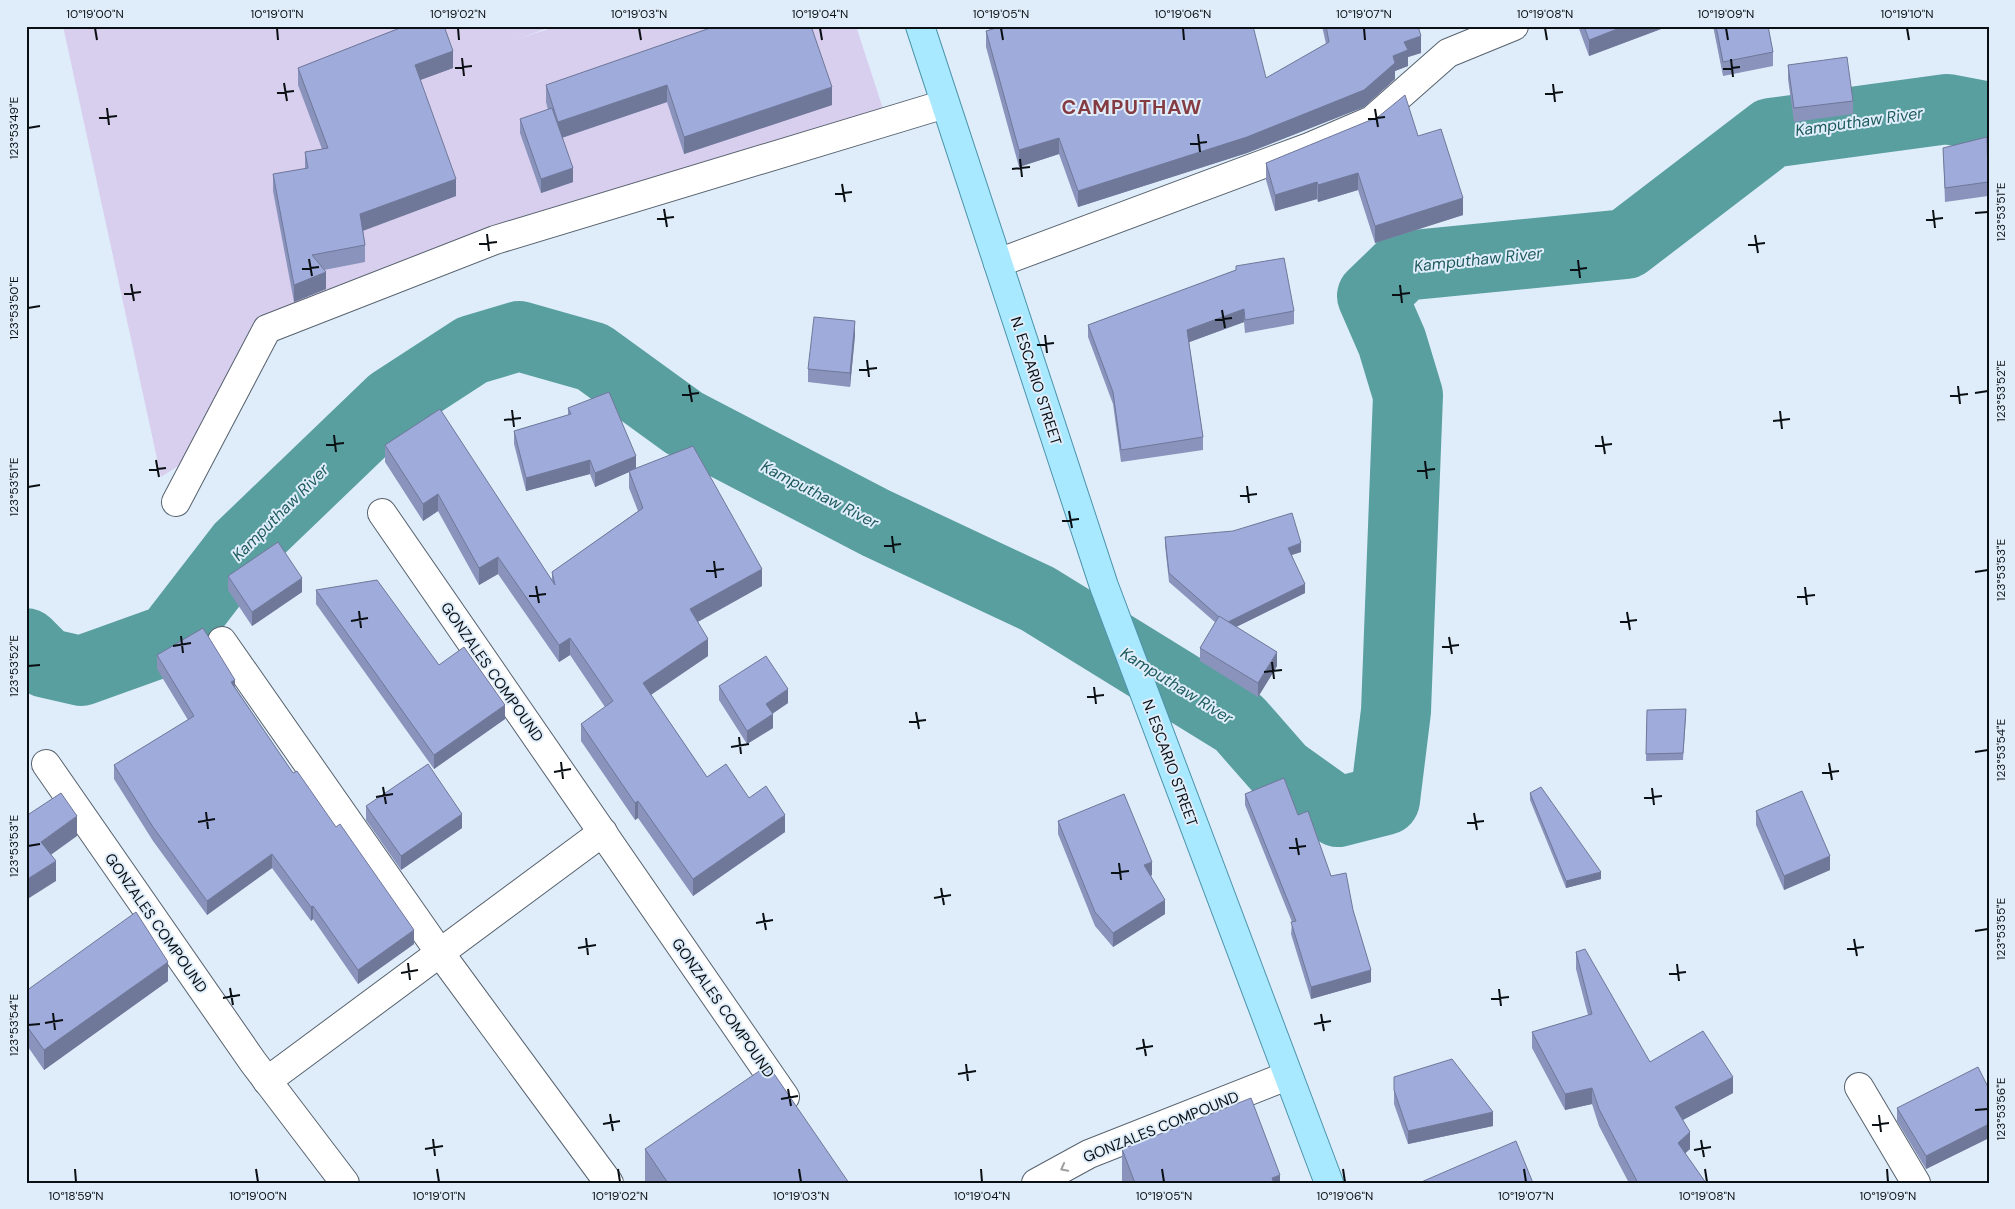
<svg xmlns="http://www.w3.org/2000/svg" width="2015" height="1209" font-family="'DM Sans',sans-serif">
  <rect width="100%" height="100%" fill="#dfedfa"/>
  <polygon fill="#d8ceee" points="63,26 553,26 518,39 557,26 856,26 887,121 267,329 195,455 161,477"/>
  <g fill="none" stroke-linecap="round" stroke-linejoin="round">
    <polyline stroke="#599fa0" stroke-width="70" points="26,643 46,663 81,671 170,639 241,547 392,402 472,350 519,336 593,357 684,423 876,523 1038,599 1239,723 1282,772 1338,812 1385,800 1396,711 1408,395 1392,342 1372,296 1403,266 1626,244 1771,133 1947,109 1989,117"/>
    <g stroke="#57626e" stroke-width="30">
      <g id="minor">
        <polyline points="998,263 1309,147 1372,120 1448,53 1514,26"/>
        <polyline points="176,502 267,329 495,240 945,104"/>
        <polyline points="382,513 785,1097"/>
        <polyline points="222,641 440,953 609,1183"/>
        <polyline points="46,764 253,1062 345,1183"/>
        <polyline points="267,1081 603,832"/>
        <polyline points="1859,1087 1916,1183"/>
        <polyline points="1036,1183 1089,1154 1287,1076"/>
      </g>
    </g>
    <g stroke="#4c94ac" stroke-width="30">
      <polyline id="major" points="920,26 1104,586 1329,1183"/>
    </g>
    <use href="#minor" stroke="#fff" stroke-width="28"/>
    <use href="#major" stroke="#a9e9ff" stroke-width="28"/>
  </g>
  <g fill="#8993bc">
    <polygon points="402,26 444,26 453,68 420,80 456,196 363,230 365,245 365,262 324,270 326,289 294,302 273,191 273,174 305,169 305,152 322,149 298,85 298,68 402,27"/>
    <polygon points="716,26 832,105 684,154 667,102 562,138 573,182 541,193 520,133 520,119 548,110 546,102 546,85"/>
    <polygon points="1322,26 1418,26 1421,53 1408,57 1408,66 1395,71 1395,79 1364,107 1247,153 1078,207 1059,154 1019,167 986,47 986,31 1266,78 1326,44"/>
    <polygon points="1578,26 1661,26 1661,29 1589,56"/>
    <polygon points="1713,26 1768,26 1773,52 1773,66 1723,76"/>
    <polygon points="1788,65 1853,101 1853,114 1794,122 1788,79"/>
    <polygon points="1418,136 1463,215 1375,243 1358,190 1318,202 1317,199 1275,211 1266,180 1266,163"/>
    <polygon points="1943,148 1988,182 1988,196 1945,202"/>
    <polygon points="1236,266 1294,311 1294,324 1245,333 1244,322 1189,342 1203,437 1203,450 1121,462 1113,404 1088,337 1088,325 1236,270"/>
    <polygon points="855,335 850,387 808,382 808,369"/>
    <polygon points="568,408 636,468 762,586 698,622 708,656 651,695 707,777 749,798 785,832 693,896 638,818 635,820 581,741 581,724 605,707 570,655 559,662 498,574 479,585 438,511 423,521 385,462 385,445 552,579 552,572 638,511 629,488 629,472 595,487 590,474 526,491 514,444 514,431 568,415"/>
    <polygon points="1165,537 1301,552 1292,555 1305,593 1236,627 1277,666 1258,697 1200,661 1200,648 1216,623 1169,582 1165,545"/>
    <polygon points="228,576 302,592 252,626 228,590"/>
    <polygon points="316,590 439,665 505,719 434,769 316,604"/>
    <polygon points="157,655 235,687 293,773 414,944 358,984 313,919 311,921 272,868 207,915 153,841 114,779 114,765 188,720 157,669"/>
    <polygon points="719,686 788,703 772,714 773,728 747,744 719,700"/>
    <polygon points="1647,710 1686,716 1683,760 1646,761"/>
    <polygon points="1530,793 1601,879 1566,888 1530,800"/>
    <polygon points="1245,794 1298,815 1331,876 1353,910 1371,982 1311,999 1291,934 1292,922 1245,805"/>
    <polygon points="366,806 462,828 401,870 366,820"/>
    <polygon points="1756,811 1830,870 1784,890 1756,825"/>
    <polygon points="1058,821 1152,875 1151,876 1165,914 1113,947 1095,926 1058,834"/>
    <polygon points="1576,952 1650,1062 1733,1093 1683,1120 1690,1149 1685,1153 1706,1183 1629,1183 1599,1126 1592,1104 1565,1110 1532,1048 1532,1032 1588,1015 1576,969"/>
    <polygon points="168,981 44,1070 26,1044 26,991"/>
    <polygon points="1394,1077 1493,1126 1408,1144 1394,1104"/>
    <polygon points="1989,1089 1989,1138 1926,1169 1897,1121 1897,1108"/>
    <polygon points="645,1149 849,1183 645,1183"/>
    <polygon points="1122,1149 1280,1183 1122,1183"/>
  </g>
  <g fill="#6f7899">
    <polygon points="1625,26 1661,26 1661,29 1589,56 1589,40"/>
    <polygon points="1421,36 1421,53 1408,57 1408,66 1395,71 1395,79 1364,107 1247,153 1078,207 1078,191 1393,56 1404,42"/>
    <polygon points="453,51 453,68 415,82 415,65"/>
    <polygon points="667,85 667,102 558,139 558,122"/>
    <polygon points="832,87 832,105 684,154 684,137"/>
    <polygon points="1059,138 1059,154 1019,167 1019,150"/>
    <polygon points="573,168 573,182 541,193 541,179"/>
    <polygon points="1358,173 1358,190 1318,202 1318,185"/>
    <polygon points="456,179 456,196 360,232 360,214"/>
    <polygon points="1317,182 1317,199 1275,211 1275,195"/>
    <polygon points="1463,198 1463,215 1375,243 1375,226"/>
    <polygon points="326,272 326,289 294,302 294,285"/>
    <polygon points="1244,309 1244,322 1187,343 1187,330"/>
    <polygon points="855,321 855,335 850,387 850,373"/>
    <polygon points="636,456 636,469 595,487 595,473"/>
    <polygon points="590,460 590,474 526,491 526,478"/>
    <polygon points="438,494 438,511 423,521 423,504"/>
    <polygon points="1301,543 1301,552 1288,556 1288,548"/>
    <polygon points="498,557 498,574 479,585 479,568"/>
    <polygon points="762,569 762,586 690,626 690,609"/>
    <polygon points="302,578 302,592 252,626 252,612"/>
    <polygon points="1305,584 1305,593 1226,632 1226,623"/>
    <polygon points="570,638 570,655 559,662 559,645"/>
    <polygon points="708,639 708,656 643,700 643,683"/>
    <polygon points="1277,652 1277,666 1258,697 1258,683"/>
    <polygon points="235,680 235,694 231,682"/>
    <polygon points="788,689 788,703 766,718 766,704"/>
    <polygon points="505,705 505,719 434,769 434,755"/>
    <polygon points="773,714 773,728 747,744 747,731"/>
    <polygon points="638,801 638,818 635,820 635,803"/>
    <polygon points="462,814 462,828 401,870 401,856"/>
    <polygon points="785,815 785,832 693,896 693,879"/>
    <polygon points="77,816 77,836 41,862 41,842"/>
    <polygon points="272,854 272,868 207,915 207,901"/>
    <polygon points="1830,856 1830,870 1784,890 1784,876"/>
    <polygon points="56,861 56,881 26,900 26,880"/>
    <polygon points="1152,862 1152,875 1144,879 1144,865"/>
    <polygon points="1601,872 1601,879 1566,888 1566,881"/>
    <polygon points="1165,900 1165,914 1113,947 1113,933"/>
    <polygon points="313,906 313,919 311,921 311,907"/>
    <polygon points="414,930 414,944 358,984 358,970"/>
    <polygon points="168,962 168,981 44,1070 44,1050"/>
    <polygon points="1371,970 1371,982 1311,999 1311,987"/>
    <polygon points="1733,1077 1733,1093 1675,1124 1675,1107"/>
    <polygon points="1592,1088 1592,1104 1565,1110 1565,1094"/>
    <polygon points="1493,1112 1493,1126 1408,1144 1408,1131"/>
    <polygon points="1989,1124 1989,1138 1926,1169 1926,1156"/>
    <polygon points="1690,1132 1690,1149 1678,1160 1678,1143"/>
    <polygon points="1280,1175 1280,1183 1272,1183 1272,1178"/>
  </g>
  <g fill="#9fabdb" stroke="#6f7899">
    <polygon points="405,26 444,26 453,51 415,65 456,179 360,214 365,245 312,255 326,272 294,285 273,174 308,168 305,152 328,148 298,68"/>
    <polygon points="716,26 811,26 832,87 684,137 667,85 558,122 546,85"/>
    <polygon points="1003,26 1253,26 1266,78 1329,42 1326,26 1418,26 1421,36 1404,42 1408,50 1393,56 1395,63 1364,90 1247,137 1078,191 1059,138 1019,150 986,31"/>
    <polygon points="1584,26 1625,26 1589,40"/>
    <polygon points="1716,26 1768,26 1773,52 1723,62"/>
    <polygon points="1847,57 1853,101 1794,108 1788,65"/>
    <polygon points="1405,95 1418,136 1441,129 1463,198 1375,226 1358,173 1318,185 1317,182 1275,195 1266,163 1378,117"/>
    <polygon points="552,108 573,168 541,179 520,119"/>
    <polygon points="1987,137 1988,182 1945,188 1943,148"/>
    <polygon points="1284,258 1294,311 1245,320 1244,309 1187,330 1203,437 1121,450 1113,392 1088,325 1236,270 1236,266"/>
    <polygon points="814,317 855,321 850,373 808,369"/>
    <polygon points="609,392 636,456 595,473 590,460 526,478 514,431 571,414 568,408"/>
    <polygon points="440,409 555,585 552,572 643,508 629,471 693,446 762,569 690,609 708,639 643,683 707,777 726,764 749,798 766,786 785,815 693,879 638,801 635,803 581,724 613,701 570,638 559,645 498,557 479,568 438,494 423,504 385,445"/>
    <polygon points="1292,513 1301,543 1288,548 1305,584 1228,622 1219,617 1169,573 1165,537 1233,531"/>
    <polygon points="278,542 302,578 252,612 228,576"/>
    <polygon points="377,580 439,665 464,647 505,705 434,755 316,590"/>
    <polygon points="1219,616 1277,652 1258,683 1200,648"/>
    <polygon points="203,628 235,680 231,682 293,773 297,771 336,827 340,824 414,930 358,970 313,906 311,907 272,854 207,901 153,827 114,765 194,716 157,655"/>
    <polygon points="766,656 788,689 766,704 773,714 747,731 719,686"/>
    <polygon points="1686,709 1683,753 1646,754 1647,710"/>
    <polygon points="428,764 462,814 401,856 366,806"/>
    <polygon points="1284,778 1298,815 1308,811 1331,876 1346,873 1353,910 1371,970 1311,987 1291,922 1296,921 1245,794"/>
    <polygon points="1541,787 1601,872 1566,881 1530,793"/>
    <polygon points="1802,791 1830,856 1784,876 1756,811"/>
    <polygon points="61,793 77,816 41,842 56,861 26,880 26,816"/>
    <polygon points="1124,794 1152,862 1144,865 1165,900 1113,933 1095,912 1058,821"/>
    <polygon points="136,912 168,962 44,1050 26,1025 26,991"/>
    <polygon points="1585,949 1650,1062 1703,1031 1733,1077 1675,1107 1690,1132 1678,1143 1706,1183 1638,1183 1599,1109 1592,1088 1565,1094 1532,1032 1592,1014 1576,952"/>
    <polygon points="1452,1059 1493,1112 1408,1131 1394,1090 1394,1077"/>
    <polygon points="768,1065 849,1183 668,1183 645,1149"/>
    <polygon points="1978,1067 1989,1089 1989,1124 1926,1156 1897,1108"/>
    <polygon points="1251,1098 1280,1175 1272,1178 1274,1183 1135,1183 1122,1149"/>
    <polygon points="1516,1141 1533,1183 1419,1183"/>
  </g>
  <defs><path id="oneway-chevron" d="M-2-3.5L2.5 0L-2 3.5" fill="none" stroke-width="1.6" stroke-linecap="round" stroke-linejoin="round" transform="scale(1.25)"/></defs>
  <use stroke="#9d9fa1" href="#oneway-chevron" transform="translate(1064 1168) rotate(152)"/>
  <path fill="none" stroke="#0a0f13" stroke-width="2" d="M95 28 97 40M277 28 278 40M458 28 459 40M639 28 641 40M820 28 822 40M1001 28 1003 40M1183 28 1184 40M1364 28 1365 40M1545 28 1547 40M1726 28 1728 40M1907 28 1909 40M462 58 464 76M1731 59 1733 77M455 68 472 66M1723 69 1740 67M284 83 287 101M1553 84 1555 102M277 93 294 91M1545 94 1563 92M107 108 109 125M1375 109 1378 127M99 118 117 116M1368 119 1385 117M28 128 40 126M1198 134 1200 152M1190 144 1207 142M1020 159 1022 177M1012 169 1030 167M842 184 845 202M835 194 852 192M664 209 667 227M1933 210 1935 228M1975 213 1988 212M657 219 674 217M1926 220 1943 218M487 234 489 251M1755 235 1758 253M479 244 497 242M1748 245 1765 243M309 259 312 276M1578 260 1580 278M302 269 319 267M1570 270 1587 268M131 284 134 301M1400 285 1402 303M124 294 141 292M1392 295 1410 293M28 308 40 306M1222 310 1225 328M1215 320 1232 318M1045 335 1047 353M1037 345 1054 343M867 360 869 377M859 370 877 368M689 385 692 402M1958 386 1960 404M1975 393 1988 391M682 395 699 393M1950 396 1968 394M512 410 514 427M1780 411 1782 429M504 420 521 418M1773 421 1790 419M334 435 336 452M1602 436 1605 454M326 445 344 443M1595 446 1612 444M156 460 159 477M1425 461 1427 479M149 470 166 468M1417 471 1435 469M1247 486 1249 503M28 487 40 485M1240 496 1257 494M1069 511 1072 528M1062 521 1079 519M892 536 894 553M884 546 901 544M714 561 716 578M706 571 724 569M1975 572 1988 570M536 586 539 603M1805 587 1807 605M529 596 546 594M1797 597 1815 595M359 611 361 628M1627 612 1630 630M351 621 368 618M1620 622 1637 620M181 636 183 653M1449 637 1452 654M173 646 191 643M1442 647 1459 645M1272 662 1274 679M28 666 40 665M1264 672 1282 670M1094 687 1096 704M1087 697 1104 695M916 712 919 729M909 722 926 720M739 737 741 754M731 747 749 744M1975 752 1988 750M561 762 563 779M1829 763 1832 780M554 772 571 769M1822 773 1839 771M383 787 386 804M1652 788 1654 805M376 797 393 794M1644 798 1662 796M206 812 208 829M1474 813 1477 830M198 822 215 819M1467 823 1484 821M1296 838 1299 855M28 846 40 844M1289 848 1306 846M1119 863 1121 880M1111 873 1129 871M941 888 944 905M934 898 951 895M763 913 766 930M756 923 773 920M1975 931 1988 929M586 938 588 955M1854 939 1857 956M578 948 596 945M1847 949 1864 947M408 963 410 980M1677 964 1679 981M401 973 418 970M1669 974 1686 972M230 988 233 1005M1499 989 1501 1006M223 998 240 995M1491 999 1509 997M53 1013 55 1030M1321 1014 1324 1031M45 1023 63 1020M1314 1024 1331 1021M28 1025 40 1024M1143 1039 1146 1056M1136 1049 1153 1046M966 1064 968 1081M958 1074 976 1071M788 1089 791 1106M781 1099 798 1096M1975 1110 1988 1109M610 1114 613 1131M1879 1115 1881 1132M603 1124 620 1121M1872 1125 1889 1123M433 1139 435 1156M1701 1140 1704 1157M425 1149 443 1146M1694 1150 1711 1147M75 1169 76 1182M256 1169 258 1182M437 1169 439 1182M618 1169 620 1182M799 1169 801 1182M981 1169 982 1182M1162 1169 1164 1182M1343 1169 1345 1182M1524 1169 1526 1182M1705 1169 1707 1182M1887 1169 1888 1182"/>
  <g text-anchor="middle" stroke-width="4" stroke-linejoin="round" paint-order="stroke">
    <g font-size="15" fill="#0a0f13" stroke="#dfedfa">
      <text transform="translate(1036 381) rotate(72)" y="5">N. ESCARIO STREET</text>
      <text transform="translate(492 672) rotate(55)" y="5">GONZALES COMPOUND</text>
      <text transform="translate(1170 763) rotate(70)" y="5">N. ESCARIO STREET</text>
      <text transform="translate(156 923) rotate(55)" y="5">GONZALES COMPOUND</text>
      <text transform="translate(723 1008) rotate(55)" y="5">GONZALES COMPOUND</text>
      <text transform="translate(1161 1127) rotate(-22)" y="5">GONZALES COMPOUND</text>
    </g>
    <g font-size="16" font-style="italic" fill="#1f5b5c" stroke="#dfedfa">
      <text transform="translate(1859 121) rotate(-8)" y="6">Kamputhaw River</text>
      <text transform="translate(1478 259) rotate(-6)" y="6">Kamputhaw River</text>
      <text transform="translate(820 494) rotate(27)" y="6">Kamputhaw River</text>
      <text transform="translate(280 512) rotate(-45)" y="6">Kamputhaw River</text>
      <text transform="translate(1177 685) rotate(32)" y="6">Kamputhaw River</text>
    </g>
    <g font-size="20" font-weight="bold" letter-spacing="1" fill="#843b41" stroke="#dfedfa">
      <text x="1132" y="114">CAMPUTHAW</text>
    </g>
  </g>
  <rect width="2015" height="1209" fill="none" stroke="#dfedfa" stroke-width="55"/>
  <rect x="28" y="28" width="1960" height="1154" fill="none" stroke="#0a0f13" stroke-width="2"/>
  <g font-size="12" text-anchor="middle" fill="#0a0f13">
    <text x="95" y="18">10°19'00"N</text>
    <text x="277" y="18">10°19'01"N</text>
    <text x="458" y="18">10°19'02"N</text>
    <text x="639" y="18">10°19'03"N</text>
    <text x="820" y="18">10°19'04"N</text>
    <text x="1001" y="18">10°19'05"N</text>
    <text x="1183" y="18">10°19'06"N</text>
    <text x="1364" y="18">10°19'07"N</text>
    <text x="1545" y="18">10°19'08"N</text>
    <text x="1726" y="18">10°19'09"N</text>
    <text x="1907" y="18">10°19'10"N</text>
    <text transform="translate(14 128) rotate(-90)" y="4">123°53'49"E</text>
    <text transform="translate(2001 212) rotate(-90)" y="4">123°53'51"E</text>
    <text transform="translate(14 308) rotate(-90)" y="4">123°53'50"E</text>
    <text transform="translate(2001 391) rotate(-90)" y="4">123°53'52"E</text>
    <text transform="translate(14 487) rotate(-90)" y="4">123°53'51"E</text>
    <text transform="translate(2001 570) rotate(-90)" y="4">123°53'53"E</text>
    <text transform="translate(14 666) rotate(-90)" y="4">123°53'52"E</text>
    <text transform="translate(2001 750) rotate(-90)" y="4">123°53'54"E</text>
    <text transform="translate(14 846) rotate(-90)" y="4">123°53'53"E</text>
    <text transform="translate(2001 929) rotate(-90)" y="4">123°53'55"E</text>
    <text transform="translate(14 1025) rotate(-90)" y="4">123°53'54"E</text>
    <text transform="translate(2001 1109) rotate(-90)" y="4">123°53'56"E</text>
    <text x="76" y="1200">10°18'59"N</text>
    <text x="258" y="1200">10°19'00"N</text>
    <text x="439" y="1200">10°19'01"N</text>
    <text x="620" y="1200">10°19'02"N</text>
    <text x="801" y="1200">10°19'03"N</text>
    <text x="982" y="1200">10°19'04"N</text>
    <text x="1164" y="1200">10°19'05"N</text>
    <text x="1345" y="1200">10°19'06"N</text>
    <text x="1526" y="1200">10°19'07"N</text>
    <text x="1707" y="1200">10°19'08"N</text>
    <text x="1888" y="1200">10°19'09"N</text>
  </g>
</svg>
